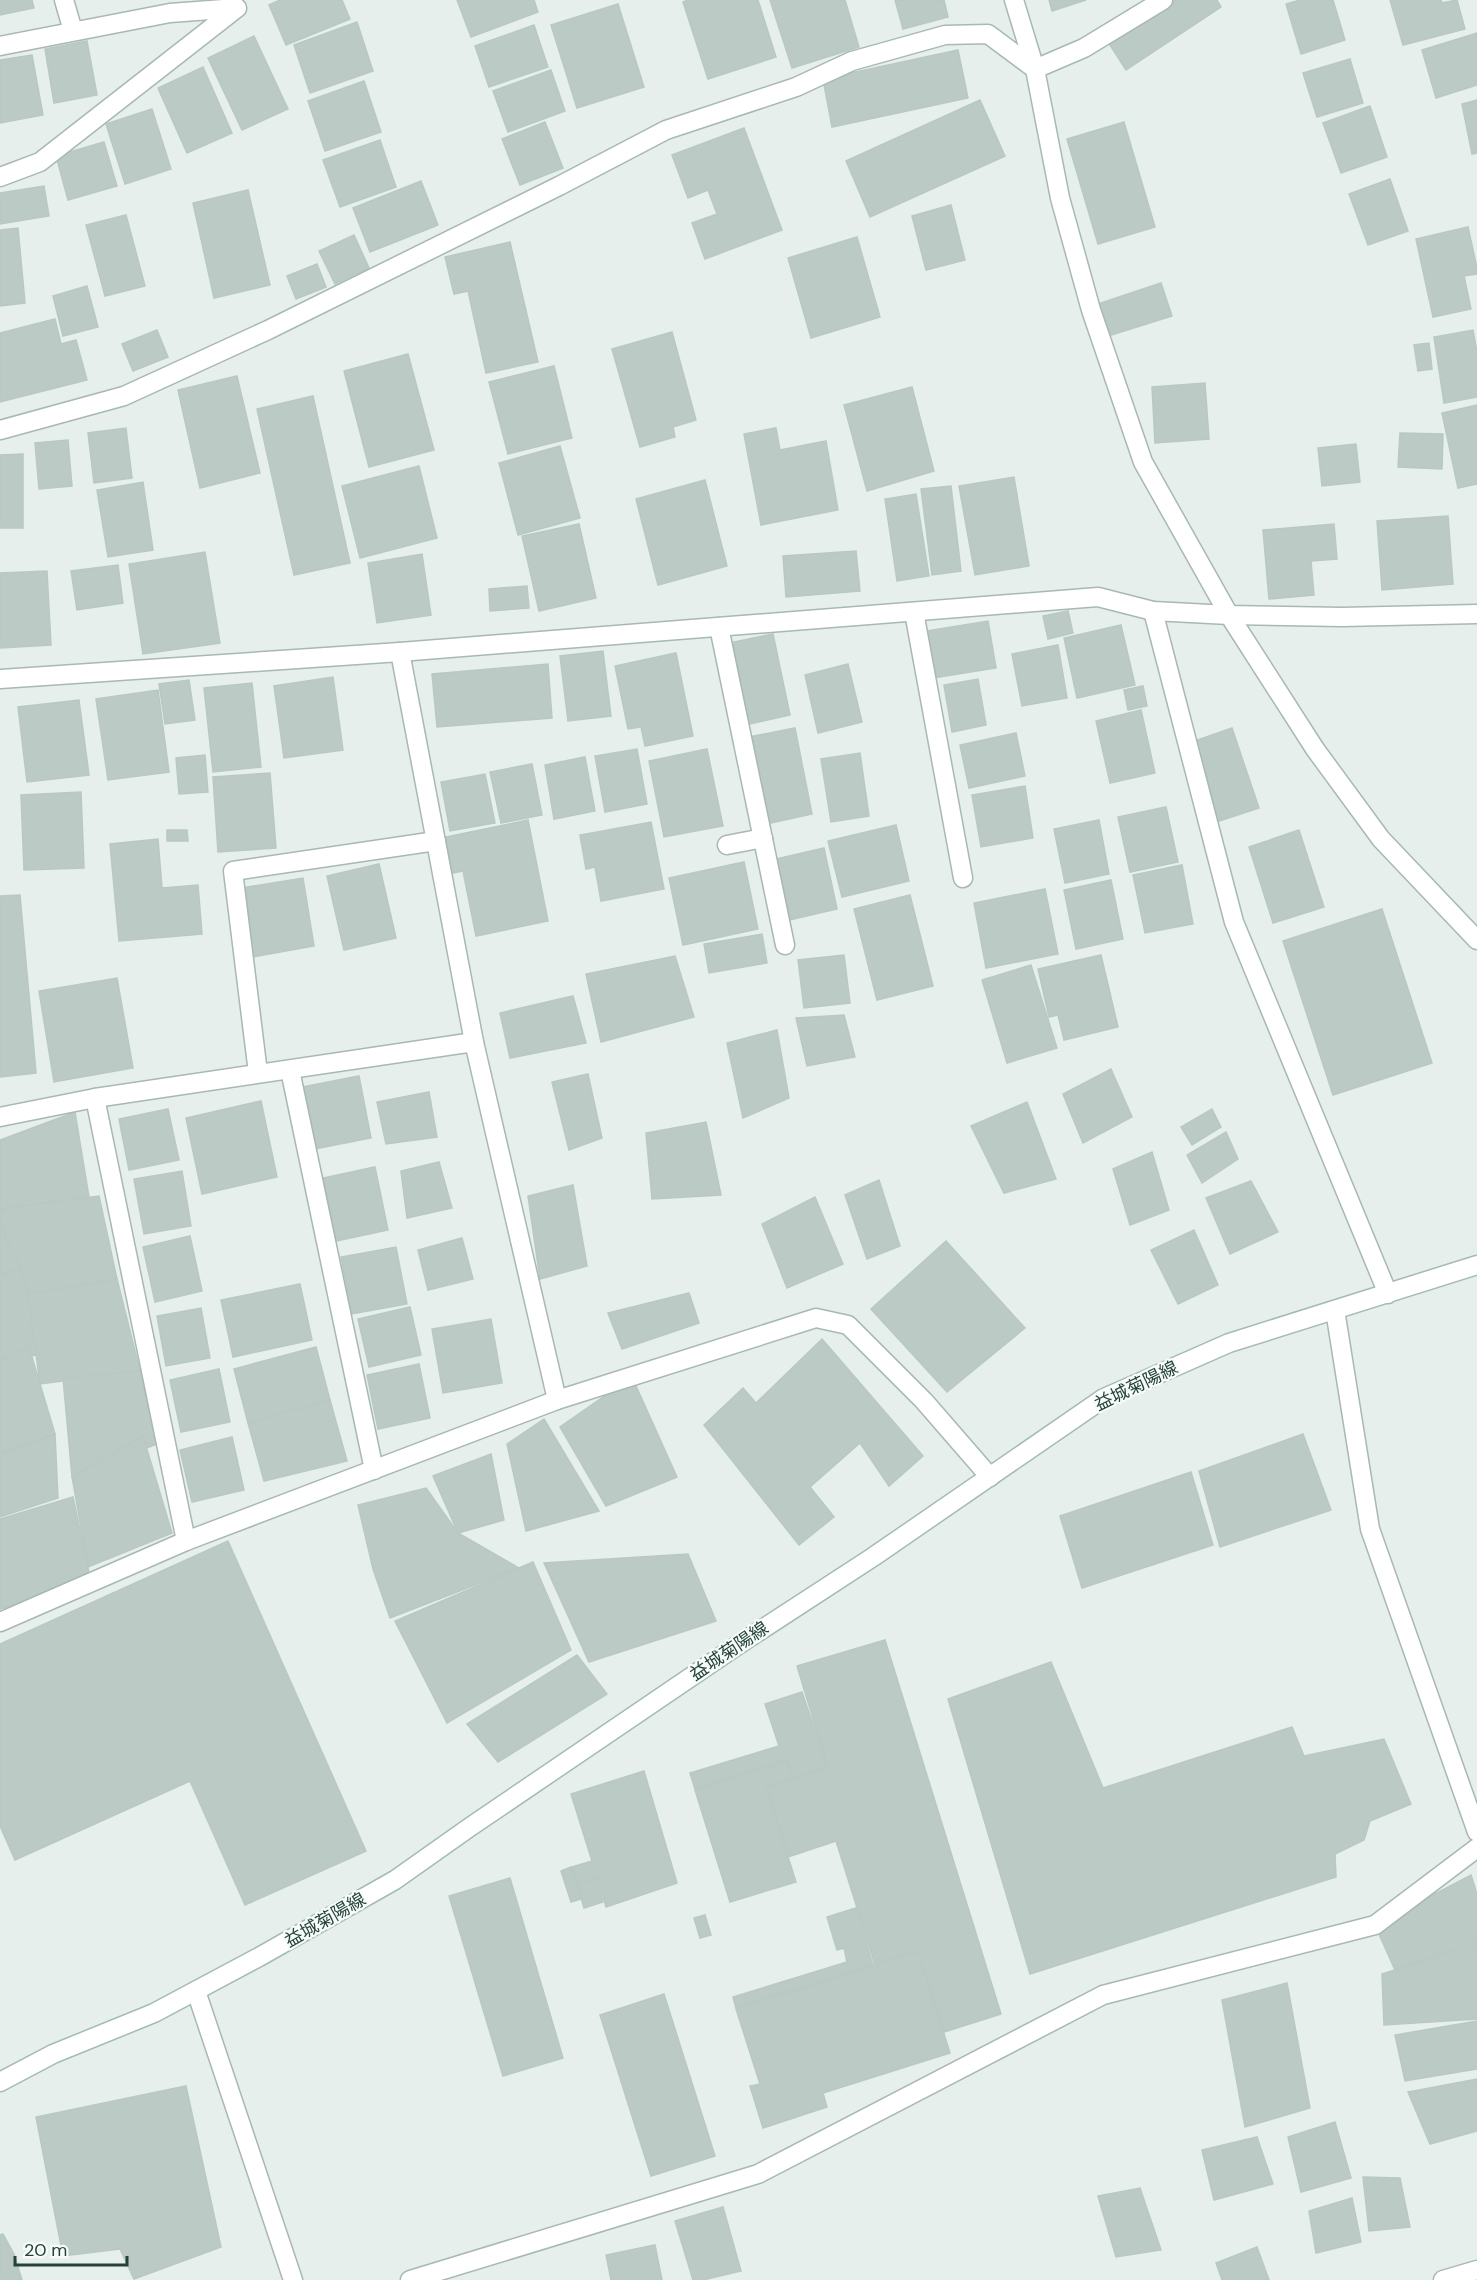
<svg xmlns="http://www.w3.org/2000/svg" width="1477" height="2280" font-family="'DM Sans','Noto Sans JP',sans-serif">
  <rect width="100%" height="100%" fill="#e6efeb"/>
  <g fill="#bbcac4" stroke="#b8c9c2" stroke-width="1.5">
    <polygon points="0,0 32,0 34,8 0,15"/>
    <polygon points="280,0 342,0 350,19 286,45 269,5"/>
    <polygon points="457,0 534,0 538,12 471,37"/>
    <polygon points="688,0 758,0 776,57 708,79 683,2"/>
    <polygon points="770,0 845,0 859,47 792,68"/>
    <polygon points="895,0 944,0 948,17 903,29"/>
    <polygon points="1049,0 1086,0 1052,11"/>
    <polygon points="1171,0 1217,0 1221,7 1126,70 1108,42"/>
    <polygon points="1300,0 1333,0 1345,40 1301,54 1286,4"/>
    <polygon points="1390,0 1441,0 1442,3 1457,0 1465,29 1403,45"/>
    <polygon points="618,4 644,87 577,108 551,25"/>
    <polygon points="357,22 373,71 310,93 294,45"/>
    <polygon points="534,25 548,67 489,87 475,46"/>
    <polygon points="1477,33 1477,85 1436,98 1422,50"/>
    <polygon points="254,36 288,109 242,130 208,58"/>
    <polygon points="87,41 97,95 54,103 45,49"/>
    <polygon points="958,50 968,98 832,127 823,79"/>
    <polygon points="32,55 43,115 0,123 0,60"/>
    <polygon points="1350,59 1363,103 1317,117 1303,73"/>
    <polygon points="203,67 232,133 187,153 158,88"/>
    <polygon points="551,70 565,111 508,132 493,91"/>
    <polygon points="364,81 381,132 325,151 308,101"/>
    <polygon points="980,100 1005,156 870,217 846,161"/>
    <polygon points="1477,100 1477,153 1472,154 1462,104"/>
    <polygon points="1370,106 1387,157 1341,173 1323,123"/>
    <polygon points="152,109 171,169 125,184 106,124"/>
    <polygon points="545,122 563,168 520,185 502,139"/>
    <polygon points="1124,122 1155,227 1098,244 1067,139"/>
    <polygon points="744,128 782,230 705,259 692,223 717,214 708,190 688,198 672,155"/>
    <polygon points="380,140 396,187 340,207 323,160"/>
    <polygon points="104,142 117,186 68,200 56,156"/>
    <polygon points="1390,179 1408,231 1368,245 1349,194"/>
    <polygon points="421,181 438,225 370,252 353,208"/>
    <polygon points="44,186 49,216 0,224 0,193"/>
    <polygon points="248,190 270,285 214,298 193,203"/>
    <polygon points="951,205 965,260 926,270 912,216"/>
    <polygon points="126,215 145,286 105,296 86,225"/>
    <polygon points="1468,227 1477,268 1477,274 1464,276 1471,309 1433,317 1416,239"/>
    <polygon points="18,228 25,303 0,306 0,230"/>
    <polygon points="354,235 369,268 335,284 319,251"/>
    <polygon points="857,237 880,317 811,338 788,258"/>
    <polygon points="510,242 538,362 486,373 468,291 454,294 445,257"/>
    <polygon points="317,264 326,287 296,299 287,276"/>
    <polygon points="1161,283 1172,316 1108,336 1098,304"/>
    <polygon points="87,286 98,327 63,336 53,296"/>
    <polygon points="55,319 61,344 76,340 87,380 0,402 0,333"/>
    <polygon points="157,330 168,357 133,371 122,344"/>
    <polygon points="1473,330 1477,352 1477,397 1444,403 1434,337"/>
    <polygon points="672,332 696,420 673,427 675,437 640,447 612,349"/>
    <polygon points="1429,343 1432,369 1418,371 1414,345"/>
    <polygon points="408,354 434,450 369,467 344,371"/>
    <polygon points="554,366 572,438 508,454 489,382"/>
    <polygon points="237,376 260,473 200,488 178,390"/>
    <polygon points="1205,383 1209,439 1155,443 1152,387"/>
    <polygon points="912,387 934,471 867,491 844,405"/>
    <polygon points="313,396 350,563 294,575 257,409"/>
    <polygon points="1477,405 1477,484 1458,488 1442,413"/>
    <polygon points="126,428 132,478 94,483 88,433"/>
    <polygon points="776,428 780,450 826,441 838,510 761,525 744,434"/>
    <polygon points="1400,433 1443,434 1442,469 1398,467"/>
    <polygon points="68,440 72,486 39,489 35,443"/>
    <polygon points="1356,444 1360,482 1322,486 1318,448"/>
    <polygon points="560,446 580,518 518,535 499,463"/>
    <polygon points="23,454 23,528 0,528 0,455"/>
    <polygon points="419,466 437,538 360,558 342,486"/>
    <polygon points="1014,477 1029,566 975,575 959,486"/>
    <polygon points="705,480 727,566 658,585 636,499"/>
    <polygon points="143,482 153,550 108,557 97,490"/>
    <polygon points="951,486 961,571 932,575 921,489"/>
    <polygon points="916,494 929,576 897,581 885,499"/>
    <polygon points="1448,516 1453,584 1382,590 1377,521"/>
    <polygon points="579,524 596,598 539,611 522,536"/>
    <polygon points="1334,524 1337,559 1311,561 1314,595 1269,599 1263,530"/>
    <polygon points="856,551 860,591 786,597 783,556"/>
    <polygon points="205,552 220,643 143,654 129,564"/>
    <polygon points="422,554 431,615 377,623 368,563"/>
    <polygon points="118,565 123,603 77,610 71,571"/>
    <polygon points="47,571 51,645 0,648 0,573"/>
    <polygon points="527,586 529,608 490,611 489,589"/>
    <polygon points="1068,611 1073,633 1048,639 1043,616"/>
    <polygon points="988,621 996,668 934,678 926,631"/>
    <polygon points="1121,625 1135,685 1077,698 1064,638"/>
    <polygon points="773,634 790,715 745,725 729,643"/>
    <polygon points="1058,645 1067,698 1022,706 1012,654"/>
    <polygon points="603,651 611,716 568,721 560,656"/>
    <polygon points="676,653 693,736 645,746 641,727 628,729 615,666"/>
    <polygon points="548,664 552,718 437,727 432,674"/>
    <polygon points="848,664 862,722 818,733 805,675"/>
    <polygon points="333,677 343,750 284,758 274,686"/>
    <polygon points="978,679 986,725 952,732 944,685"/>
    <polygon points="189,680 195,720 165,724 159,684"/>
    <polygon points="252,683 261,767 213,772 204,688"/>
    <polygon points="1143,686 1147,706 1128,710 1124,690"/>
    <polygon points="158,690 169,772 108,780 96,699"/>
    <polygon points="79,700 89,775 27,782 18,707"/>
    <polygon points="1141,710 1155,773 1110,783 1096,721"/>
    <polygon points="795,728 812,814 766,824 749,737"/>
    <polygon points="1232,728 1259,808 1216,822 1189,743"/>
    <polygon points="1016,733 1025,776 969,788 960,745"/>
    <polygon points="637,749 647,804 605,812 595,756"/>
    <polygon points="707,749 723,826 664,837 649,761"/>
    <polygon points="860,753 869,816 831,822 821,759"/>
    <polygon points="205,755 208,792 179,794 176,758"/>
    <polygon points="585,757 595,811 554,819 545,765"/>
    <polygon points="532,764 542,815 501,823 490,772"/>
    <polygon points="270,773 276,848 218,852 213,777"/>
    <polygon points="485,774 495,823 450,831 441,782"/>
    <polygon points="1025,786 1033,838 981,847 972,795"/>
    <polygon points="81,792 84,868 24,870 21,795"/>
    <polygon points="1166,807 1178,862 1130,872 1118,817"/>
    <polygon points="528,820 548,921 476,936 463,871 453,873 446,837"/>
    <polygon points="1099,820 1109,874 1065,883 1054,829"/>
    <polygon points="651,822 664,889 601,901 595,867 586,869 580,835"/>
    <polygon points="896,825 909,881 842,897 828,841"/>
    <polygon points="167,830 187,830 188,841 167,841"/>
    <polygon points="1299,830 1324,907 1273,923 1249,847"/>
    <polygon points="158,839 162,888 198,885 202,934 119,941 110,844"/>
    <polygon points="824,848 837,909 789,920 776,859"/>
    <polygon points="744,862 758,929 683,945 669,878"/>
    <polygon points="379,864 396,938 344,950 327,876"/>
    <polygon points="1182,865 1193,924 1145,933 1133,875"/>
    <polygon points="303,878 314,946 252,957 241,888"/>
    <polygon points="1111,880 1123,939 1076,949 1064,890"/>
    <polygon points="1045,889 1058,954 986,968 974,903"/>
    <polygon points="20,895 36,1073 0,1077 0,896"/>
    <polygon points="910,895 933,986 877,1000 854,909"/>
    <polygon points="1382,909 1432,1063 1333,1095 1283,941"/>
    <polygon points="762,934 767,963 709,973 704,944"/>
    <polygon points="844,955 850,1003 804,1008 798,960"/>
    <polygon points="1101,955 1118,1027 1064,1040 1058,1015 1049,1017 1038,969"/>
    <polygon points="675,956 694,1017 601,1042 586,974"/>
    <polygon points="1031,965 1057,1048 1007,1063 982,980"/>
    <polygon points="117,978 133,1068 54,1082 39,991"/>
    <polygon points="573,996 586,1043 510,1058 500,1013"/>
    <polygon points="844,1015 855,1057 807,1066 796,1018"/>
    <polygon points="777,1030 789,1098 743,1118 727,1043"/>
    <polygon points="1111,1069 1132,1117 1083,1143 1063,1094"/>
    <polygon points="588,1074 602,1138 569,1150 552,1082"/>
    <polygon points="359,1076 371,1138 314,1149 302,1087"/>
    <polygon points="429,1092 437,1137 386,1144 377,1102"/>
    <polygon points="261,1101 277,1177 202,1194 186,1118"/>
    <polygon points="1027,1102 1056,1179 1004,1193 971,1126"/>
    <polygon points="168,1109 179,1160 129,1170 119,1119"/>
    <polygon points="1212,1109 1221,1127 1192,1145 1181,1127"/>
    <polygon points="75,1112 89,1197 0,1209 0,1140"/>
    <polygon points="706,1122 721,1195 652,1199 646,1133"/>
    <polygon points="1226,1132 1238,1159 1202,1183 1187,1155"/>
    <polygon points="1152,1152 1169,1210 1130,1225 1113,1169"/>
    <polygon points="439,1162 452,1208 407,1218 401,1171"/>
    <polygon points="375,1167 388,1230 336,1241 323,1178"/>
    <polygon points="182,1171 191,1226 144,1234 134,1179"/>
    <polygon points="879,1180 900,1246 867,1259 845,1195"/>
    <polygon points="1251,1181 1278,1232 1230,1254 1206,1198"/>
    <polygon points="573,1185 587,1266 540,1279 528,1196"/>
    <polygon points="99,1196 117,1279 28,1294 0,1225 0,1209"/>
    <polygon points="815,1197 843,1264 787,1288 762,1224"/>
    <polygon points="0,1223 21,1270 0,1274"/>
    <polygon points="1194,1230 1218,1285 1178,1304 1151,1250"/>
    <polygon points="190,1236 202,1291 155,1302 143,1247"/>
    <polygon points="462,1238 473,1279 428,1290 418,1250"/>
    <polygon points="946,1241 1025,1328 947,1392 871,1309"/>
    <polygon points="396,1247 407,1304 352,1314 341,1257"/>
    <polygon points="21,1270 44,1354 0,1361 0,1274"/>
    <polygon points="117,1279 140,1371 40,1384 28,1294"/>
    <polygon points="300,1284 312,1340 233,1357 221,1300"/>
    <polygon points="689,1293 699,1323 622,1349 608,1313"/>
    <polygon points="410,1307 421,1355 369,1367 358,1319"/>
    <polygon points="201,1308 210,1358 166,1366 157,1316"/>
    <polygon points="491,1319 502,1383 443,1393 432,1329"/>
    <polygon points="822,1339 923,1456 889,1486 860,1443 810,1487 834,1517 799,1545 704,1425 743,1388 756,1403"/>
    <polygon points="29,1347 55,1434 0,1453 0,1360"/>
    <polygon points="316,1347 330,1400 248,1423 234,1369"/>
    <polygon points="419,1364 430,1418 378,1429 367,1375"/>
    <polygon points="219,1369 230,1422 181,1432 170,1380"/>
    <polygon points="140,1371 157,1444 72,1477 63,1378"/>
    <polygon points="632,1377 677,1477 606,1506 560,1427"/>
    <polygon points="330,1400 347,1461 264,1481 248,1423"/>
    <polygon points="544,1419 599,1511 526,1531 507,1444"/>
    <polygon points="55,1434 58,1498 0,1517 0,1454"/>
    <polygon points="1303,1434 1331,1510 1220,1547 1199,1471"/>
    <polygon points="143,1436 172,1533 88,1567 72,1477"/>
    <polygon points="232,1437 244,1490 192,1502 180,1450"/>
    <polygon points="491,1454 504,1520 458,1533 433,1476"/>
    <polygon points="1191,1472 1213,1545 1082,1588 1060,1516"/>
    <polygon points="426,1488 458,1533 519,1568 390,1618 373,1569 358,1505"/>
    <polygon points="73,1497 91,1582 0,1609 0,1519"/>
    <polygon points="228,1541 366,1851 245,1905 190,1781 15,1860 0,1826 0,1644"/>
    <polygon points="688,1554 716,1621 589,1662 544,1563"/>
    <polygon points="533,1562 571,1650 447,1723 395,1621"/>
    <polygon points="885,1640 1001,2014 944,2032 918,1951 875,1965 836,1841 788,1857 767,1787 828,1768 797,1666"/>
    <polygon points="577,1655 607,1694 498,1762 467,1724"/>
    <polygon points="1051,1662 1103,1788 1292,1727 1304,1756 1384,1739 1411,1804 1370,1821 1364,1840 1335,1854 1336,1877 1030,1974 948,1699"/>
    <polygon points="802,1692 828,1768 793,1778 787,1760 695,1789 690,1773 779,1746 765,1704"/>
    <polygon points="787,1761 793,1779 766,1787 796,1882 730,1902 695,1790"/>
    <polygon points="644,1771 677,1883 606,1907 598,1877 577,1883 572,1867 592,1861 571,1794"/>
    <polygon points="571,1867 581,1899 571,1902 561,1871"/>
    <polygon points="1471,1875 1477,1894 1477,1944 1395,1970 1375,1925"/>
    <polygon points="510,1878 563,2058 503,2076 449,1896"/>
    <polygon points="597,1878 603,1902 584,1908 577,1884"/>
    <polygon points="856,1908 873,1965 736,2008 733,1997 847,1962 844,1948 837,1950 827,1917"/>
    <polygon points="705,1915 711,1935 700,1938 694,1918"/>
    <polygon points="1477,1944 1477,2019 1384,2025 1382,1974"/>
    <polygon points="918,1951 950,2053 823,2093 827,2107 763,2128 750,2086 760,2084 736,2009"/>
    <polygon points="1287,1983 1310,2108 1245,2127 1222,2000"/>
    <polygon points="664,1994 715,2156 651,2176 600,2015"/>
    <polygon points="1477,2021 1477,2069 1405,2081 1395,2035"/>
    <polygon points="1477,2079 1477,2131 1430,2144 1408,2092"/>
    <polygon points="186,2086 221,2247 134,2279 120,2249 63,2256 36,2117"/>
    <polygon points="1335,2122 1351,2178 1301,2192 1288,2137"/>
    <polygon points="1257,2137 1273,2184 1214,2200 1202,2150"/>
    <polygon points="1363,2177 1400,2178 1410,2227 1369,2231"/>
    <polygon points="1140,2188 1161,2250 1116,2257 1098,2196"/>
    <polygon points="1352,2198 1361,2242 1316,2253 1309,2211"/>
    <polygon points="723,2207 741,2271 703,2280 693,2280 675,2221"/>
    <polygon points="3,2234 14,2254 22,2280 0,2280 0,2235"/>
    <polygon points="655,2245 662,2280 611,2280 606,2255"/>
    <polygon points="1257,2247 1269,2280 1222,2280 1216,2263"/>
  </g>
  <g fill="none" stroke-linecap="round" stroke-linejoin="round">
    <g stroke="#a8b8b2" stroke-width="21">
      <g id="minor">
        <polyline points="64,0 73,31"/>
        <polyline points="0,46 170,13 237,8 40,162 0,177"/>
        <polyline points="0,430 124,396 268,330 559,186 666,130 796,87 852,61 945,35 988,34 1035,69 1084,48 1163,0"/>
        <polyline points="1153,611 1234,922 1388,1294"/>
        <polyline points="914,612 963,878"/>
        <polyline points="719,627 785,945"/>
        <polyline points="400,652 474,1042 557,1400"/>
        <polyline points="0,679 400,652 1098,597 1153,611 1229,615 1342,617 1477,614"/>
        <polyline points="727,845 763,838"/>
        <polyline points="290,1070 374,1470"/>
        <polyline points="258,1073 233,871 436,841"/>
        <polyline points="95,1098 186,1541"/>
        <polyline points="0,1117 95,1098 474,1042"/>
        <polyline points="1335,1310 1370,1529 1477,1832"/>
        <polyline points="0,1622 186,1541 557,1400 816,1318 848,1325 924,1401 990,1477"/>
        <polyline points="196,1991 293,2280"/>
        <polyline points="410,2280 758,2174 1103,1995 1375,1925 1477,1848"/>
        <polyline points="1443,2280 1477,2270"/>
      </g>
    </g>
    <g stroke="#a8b8b2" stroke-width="21">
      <polyline id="tertiary" points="1014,0 1035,69 1060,198 1091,310 1143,462 1229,615 1315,749 1381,839 1477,940"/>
    </g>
    <g stroke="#a4bbb3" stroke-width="21">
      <polyline id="secondary" points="0,2082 53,2054 154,2013 259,1957 395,1880 470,1827 738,1645 873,1557 1104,1398 1229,1343 1477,1265"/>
    </g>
    <use href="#minor" stroke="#fff" stroke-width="18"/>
    <use href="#tertiary" stroke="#fff" stroke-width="18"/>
    <use href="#secondary" stroke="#fff" stroke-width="18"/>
  </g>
  <g text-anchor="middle" stroke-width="4.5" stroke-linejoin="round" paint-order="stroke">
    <g font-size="18" fill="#24423a" stroke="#f7fbf9">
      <text transform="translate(1136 1386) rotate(-26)" y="6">益城菊陽線</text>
      <text transform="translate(729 1651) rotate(-34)" y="6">益城菊陽線</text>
      <text transform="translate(325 1920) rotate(-30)" y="6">益城菊陽線</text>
    </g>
  </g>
  <path d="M15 2256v9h112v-9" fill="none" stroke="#24423a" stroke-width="3"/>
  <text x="24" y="2256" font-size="18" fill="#24423a" stroke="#f7fbf9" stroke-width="4.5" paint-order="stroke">20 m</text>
</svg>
